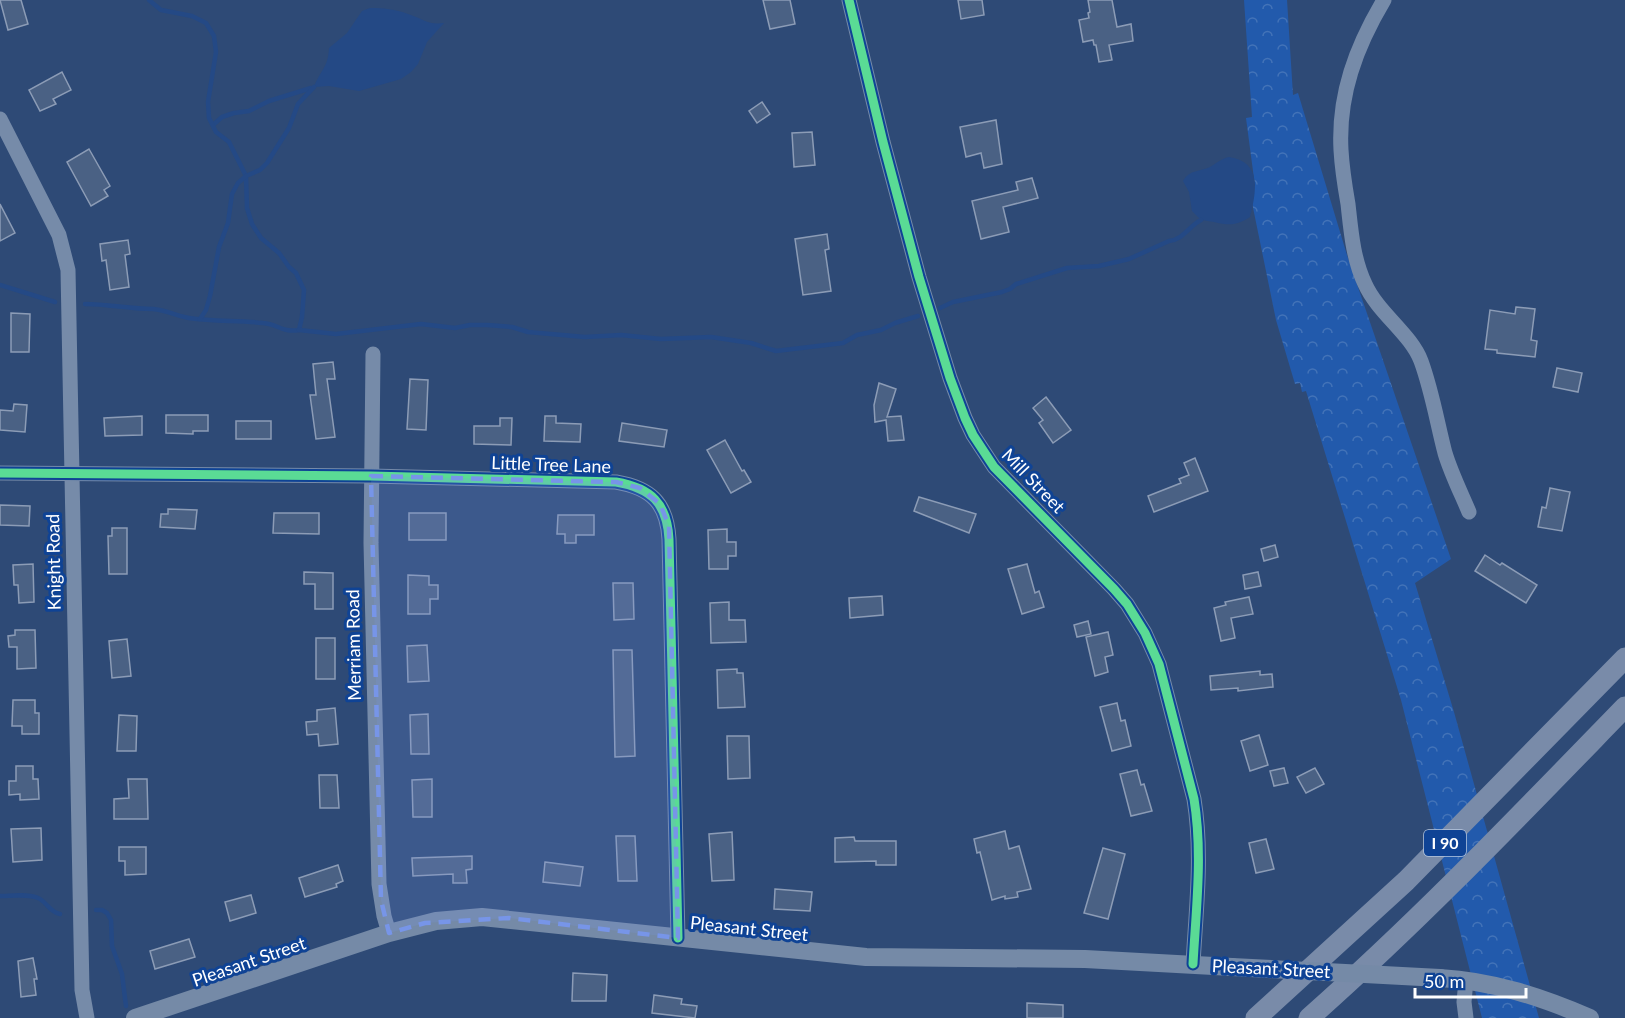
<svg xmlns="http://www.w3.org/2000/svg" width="1625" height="1018" font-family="Lato,sans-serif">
  <defs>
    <pattern id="park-crowns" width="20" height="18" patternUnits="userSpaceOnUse" patternTransform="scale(1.5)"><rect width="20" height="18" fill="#225aac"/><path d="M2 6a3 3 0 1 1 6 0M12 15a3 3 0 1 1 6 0" fill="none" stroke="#4373b8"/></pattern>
  </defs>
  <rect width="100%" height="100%" fill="#2e4a76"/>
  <polygon fill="url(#park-crowns)" points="1244,0 1287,0 1293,95 1298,93 1347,255 1451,559 1415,583 1454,712 1539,1018 1482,1018 1401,700 1306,391 1302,392 1300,383 1295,384 1276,320 1249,188 1255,186 1246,118 1252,117"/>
  <g fill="#244985">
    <path d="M370 8C383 8 395 9 408 14 424 19 426 25 444 23L427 42 418 64 411 72 401 79 359 91 329 86 314 87C320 70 328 69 329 48L347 33 362 11Z"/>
    <path d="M1229 157C1263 162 1256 193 1250 217 1230 230 1221 222 1201 220L1192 211 1189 192 1183 181C1190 169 1200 172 1210 167 1217 163 1221 159 1229 157Z"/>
  </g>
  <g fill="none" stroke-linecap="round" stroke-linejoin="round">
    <g stroke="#244985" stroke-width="4.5">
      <polyline points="213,125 222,117 234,113 249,111 269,101 311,88"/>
      <polyline points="0,285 55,302"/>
      <path d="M85 304C108 304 130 309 153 309 165 310 178 316 189 318 214 322 239 320 263 323 278 324 282 333 299 330L302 317 304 290 296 273 289 267 279 253 261 238 252 224 247 208 246 176 229 142 216 132 209 118 208 102 216 52 214 36 206 23 192 16 161 10 149 0"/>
      <path d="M940 308 953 302 1002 292 1010 289 1016 284 1067 268 1099 266 1129 259 1169 241C1183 240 1189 226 1201 220"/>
      <polyline points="200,319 206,310 210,296 219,247 228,223 232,194 238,183 246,176 260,170 267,163 289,128 298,104 314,87"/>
      <polyline points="299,330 336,334 421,324 455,328 470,325 487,325 512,327 528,332 585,337 621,335 661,339 711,337 751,343 776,351 843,343 857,335 881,330 895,323 918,316"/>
      <path d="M0 896C11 896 31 893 40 899 49 905 50 912 60 914"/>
      <polyline points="96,910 102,910 107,913 111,920 112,946 122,974 126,1006"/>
    </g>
  </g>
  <g fill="#4a6184" stroke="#8c9cb6" stroke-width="1.5">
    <polygon points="0,0 21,0 28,24 8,30"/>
    <polygon points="763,0 790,0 795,24 770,29"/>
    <polygon points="958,0 982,0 984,15 961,19"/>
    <polygon points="1088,0 1112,0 1117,27 1131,24 1133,41 1109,45 1112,60 1099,62 1096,45 1094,45 1093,40 1083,42 1079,20 1089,18 1088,13 1090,12"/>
    <polygon points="62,72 71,90 53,99 56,104 40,111 29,90"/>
    <polygon points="762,102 770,114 757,123 749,111"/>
    <polygon points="996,120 1002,164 984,168 981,153 966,157 960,127"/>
    <polygon points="812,132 815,165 794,167 792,133"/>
    <polygon points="89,149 110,186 104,190 108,196 91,206 67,162"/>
    <polygon points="1032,178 1038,198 1003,207 1009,232 981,239 972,201 1018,190 1016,182"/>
    <polygon points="0,204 15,233 0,241"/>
    <polygon points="827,234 829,249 825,250 831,291 803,295 795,239"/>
    <polygon points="128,240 130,254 125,255 129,287 110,290 106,260 102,261 100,244"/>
    <polygon points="1516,307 1535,309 1531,340 1537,341 1535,357 1497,353 1497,350 1485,349 1490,310 1515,314"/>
    <polygon points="11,313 30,314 29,352 11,352"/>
    <polygon points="333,362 335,379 327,379 335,437 316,439 310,395 316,395 313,364"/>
    <polygon points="1557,368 1582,373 1578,392 1553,387"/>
    <polygon points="410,379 428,380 426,430 407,429"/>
    <polygon points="879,383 896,389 887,417 901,416 904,440 888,441 886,420 875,422 874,405"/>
    <polygon points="1046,397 1071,430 1053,443 1039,423 1043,420 1033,408"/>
    <polygon points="14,404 27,405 25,432 0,430 0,410 13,411"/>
    <polygon points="166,415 208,415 208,431 193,431 193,434 166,433"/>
    <polygon points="142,416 142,435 105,436 104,418"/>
    <polygon points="545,416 556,416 556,423 581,424 580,442 544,441"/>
    <polygon points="500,418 512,418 511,445 474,444 474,426 500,426"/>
    <rect x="236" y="421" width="35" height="18"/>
    <polygon points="622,423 667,430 664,447 619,441"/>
    <polygon points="725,440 742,471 744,470 751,482 731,493 707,450"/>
    <polygon points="1195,458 1208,491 1154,512 1148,496 1181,483 1179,479 1189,475 1184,463"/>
    <polygon points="1550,488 1570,492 1562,531 1538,527 1542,507 1546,508"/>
    <polygon points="919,497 976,514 969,533 914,511"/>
    <polygon points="0,505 30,506 29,526 0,525"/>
    <polygon points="168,509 197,510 195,529 160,527 161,514 168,514"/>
    <polygon points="274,513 319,513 319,534 273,533"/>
    <rect x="409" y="513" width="37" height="27"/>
    <polygon points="558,515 594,515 594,535 576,535 576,543 565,543 565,534 557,534"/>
    <polygon points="112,528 127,528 127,574 109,574 108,536 112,536"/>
    <polygon points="727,529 727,542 736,542 736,556 728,556 728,569 709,569 708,530"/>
    <polygon points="1275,545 1278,557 1264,561 1261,549"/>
    <polygon points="1485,555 1500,565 1502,563 1537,585 1526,603 1475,571"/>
    <polygon points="33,564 34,602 19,603 18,585 14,585 13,565"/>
    <polygon points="1027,564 1035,593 1039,591 1044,607 1022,614 1008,569"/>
    <polygon points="304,572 333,573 333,609 315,609 315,584 304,584"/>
    <polygon points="1258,572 1261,586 1245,589 1243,575"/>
    <polygon points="408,575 429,576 429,585 438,585 438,599 430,599 430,614 408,614"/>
    <polygon points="613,583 633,583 634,619 614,620"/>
    <polygon points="882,596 883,615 850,618 849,598"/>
    <polygon points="1249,597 1253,614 1231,618 1235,638 1221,641 1214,608 1226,605 1225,602"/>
    <polygon points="729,602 729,620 745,620 746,642 711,643 710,603"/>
    <polygon points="1088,621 1091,634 1077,637 1074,625"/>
    <polygon points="15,630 35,630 36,668 17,669 17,647 9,647 8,636 15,635"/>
    <polygon points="1108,632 1113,655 1105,657 1108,672 1095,676 1086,637"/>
    <rect x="316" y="638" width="19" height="41"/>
    <polygon points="127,639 131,676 112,678 109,641"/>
    <polygon points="427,645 429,681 408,682 407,646"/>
    <polygon points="613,650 632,650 635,756 615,757"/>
    <polygon points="737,669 737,673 743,673 745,707 718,708 717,670"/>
    <polygon points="1260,671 1260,675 1272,674 1273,687 1238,691 1238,688 1211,690 1210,676"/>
    <polygon points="13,700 35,700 35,713 39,713 39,734 22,734 22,726 12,726"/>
    <polygon points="1117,703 1121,721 1125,720 1131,746 1112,751 1100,707"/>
    <polygon points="335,708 338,744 319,746 318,734 307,735 306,722 317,721 317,710"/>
    <polygon points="428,714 429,754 411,754 410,715"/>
    <polygon points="119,715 137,716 136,751 117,751"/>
    <polygon points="1259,735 1268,765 1250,771 1241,741"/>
    <polygon points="727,736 749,736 750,778 728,779"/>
    <polygon points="16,766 33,766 33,779 38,779 39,799 20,800 20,794 9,795 9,781 16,781"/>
    <polygon points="1284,768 1288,783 1274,786 1270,771"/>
    <polygon points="1315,768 1324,784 1306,793 1297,777"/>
    <polygon points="1137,770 1141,785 1144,784 1152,811 1131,816 1120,774"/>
    <polygon points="319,775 337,775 339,808 320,808"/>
    <polygon points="128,779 147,779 148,819 114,819 114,799 129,798"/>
    <polygon points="432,779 432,817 413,817 412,780"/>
    <polygon points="41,828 42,860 13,862 11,829"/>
    <polygon points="1005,831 1009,849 1019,846 1031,889 1017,892 1018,897 1005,899 1005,896 992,900 980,852 977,853 974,839"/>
    <polygon points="732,832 734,880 712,881 709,834"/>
    <polygon points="616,836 635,836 637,881 618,881"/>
    <polygon points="854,837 855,841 896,841 896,865 876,865 876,861 835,862 835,838"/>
    <polygon points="1266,839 1274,869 1256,873 1249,843"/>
    <polygon points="119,847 146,847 146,874 125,875 125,861 119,861"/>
    <polygon points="1103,848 1125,854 1108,919 1084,913"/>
    <polygon points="472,856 472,869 466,870 467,883 453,883 453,874 413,876 412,858"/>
    <polygon points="545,862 583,867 580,886 543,882"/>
    <polygon points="338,865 343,881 336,884 337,887 305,897 299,878"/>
    <polygon points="775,889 812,892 810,911 774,909"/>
    <polygon points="251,895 256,913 230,921 225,902"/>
    <polygon points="189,939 195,957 155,969 150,951"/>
    <polygon points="33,958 37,979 34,979 36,995 21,997 18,961"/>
    <polygon points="573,973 607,975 606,1001 572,1001"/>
    <polygon points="654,995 682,999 681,1004 697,1006 695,1018 652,1013"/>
    <polygon points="1027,1003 1063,1005 1063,1018 1027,1018"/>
  </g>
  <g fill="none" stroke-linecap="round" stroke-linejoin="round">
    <g stroke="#768ba9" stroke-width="15">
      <path d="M849 0 883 142 919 277 950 378 965 418 973 435 994 467 1114 589 1127 604 1145 633 1159 664 1194 799C1203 854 1196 909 1193 964"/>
      <path d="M1384 0C1356 47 1338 95 1341 150 1342 168 1345 187 1348 204 1351 231 1353 259 1365 284 1378 313 1411 334 1421 361 1432 391 1437 422 1445 453 1451 473 1461 493 1469 512"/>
      <polyline points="0,119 59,235 68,270 82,990 87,1018"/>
      <polyline points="373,354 371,543 379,884 384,916 389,933"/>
      <path d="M0 473 371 476 616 482C651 488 667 503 669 539L678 938"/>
      <polyline points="1466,980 1464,1002 1466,1018"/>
    </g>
    <g stroke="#758aa7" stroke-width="18">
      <path d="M1440 978C1493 981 1541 997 1590 1018"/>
      <polyline points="135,1018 389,933 436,921 482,917 866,957 1085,959 1232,967"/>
    </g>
    <g stroke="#798ba9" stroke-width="21">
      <polyline points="1256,1018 1406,881 1625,658"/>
      <path d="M1309 1018C1420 920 1522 813 1625 707"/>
    </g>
    <polyline stroke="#758aa7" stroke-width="18" points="1232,967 1440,978"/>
    <g stroke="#0f4395" stroke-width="13">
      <g id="cycleway">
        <path d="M849 0 883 142 919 277 950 378 965 418 973 435 994 467 1114 589 1127 604 1145 633 1159 664 1194 799C1203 854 1196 909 1193 964"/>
        <path d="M0 473 371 476 616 482C651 488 667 503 669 539L678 938"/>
      </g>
    </g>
    <use href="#cycleway" stroke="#5adb95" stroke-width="9"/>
  </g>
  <path fill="#7795e8" fill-opacity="0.2" stroke="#7795e8" stroke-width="4.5" stroke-dasharray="12 8" stroke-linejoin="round" d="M371 476 616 482 640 488 660 504 669 526 678 938 509 918 425 923 389 933 381 900Z"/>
  <g text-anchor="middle" stroke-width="6" stroke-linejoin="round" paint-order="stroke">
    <rect fill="#0f4395" stroke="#b7c7df" stroke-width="1.5" x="1424" y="830" width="42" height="26" rx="4.5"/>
    <g font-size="16" font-weight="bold" fill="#fff">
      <text x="1445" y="849">I 90</text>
    </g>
    <g font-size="18" fill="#fff" stroke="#0f4395">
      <text transform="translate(551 465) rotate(2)" y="6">Little Tree Lane</text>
      <text transform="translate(1033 481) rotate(46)" y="6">Mill Street</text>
      <text transform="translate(54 562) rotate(-91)" y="6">Knight Road</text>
      <text transform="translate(354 645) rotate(-91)" y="6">Merriam Road</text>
      <text transform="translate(749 929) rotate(6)" y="6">Pleasant Street</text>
      <text transform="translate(249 962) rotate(-19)" y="6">Pleasant Street</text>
      <text transform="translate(1271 969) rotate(3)" y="6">Pleasant Street</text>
    </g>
  </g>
  <path d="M1415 988v9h111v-9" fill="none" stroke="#ffffff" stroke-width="3"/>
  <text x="1424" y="988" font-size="18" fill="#ffffff" stroke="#0f4395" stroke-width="4.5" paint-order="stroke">50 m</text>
</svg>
